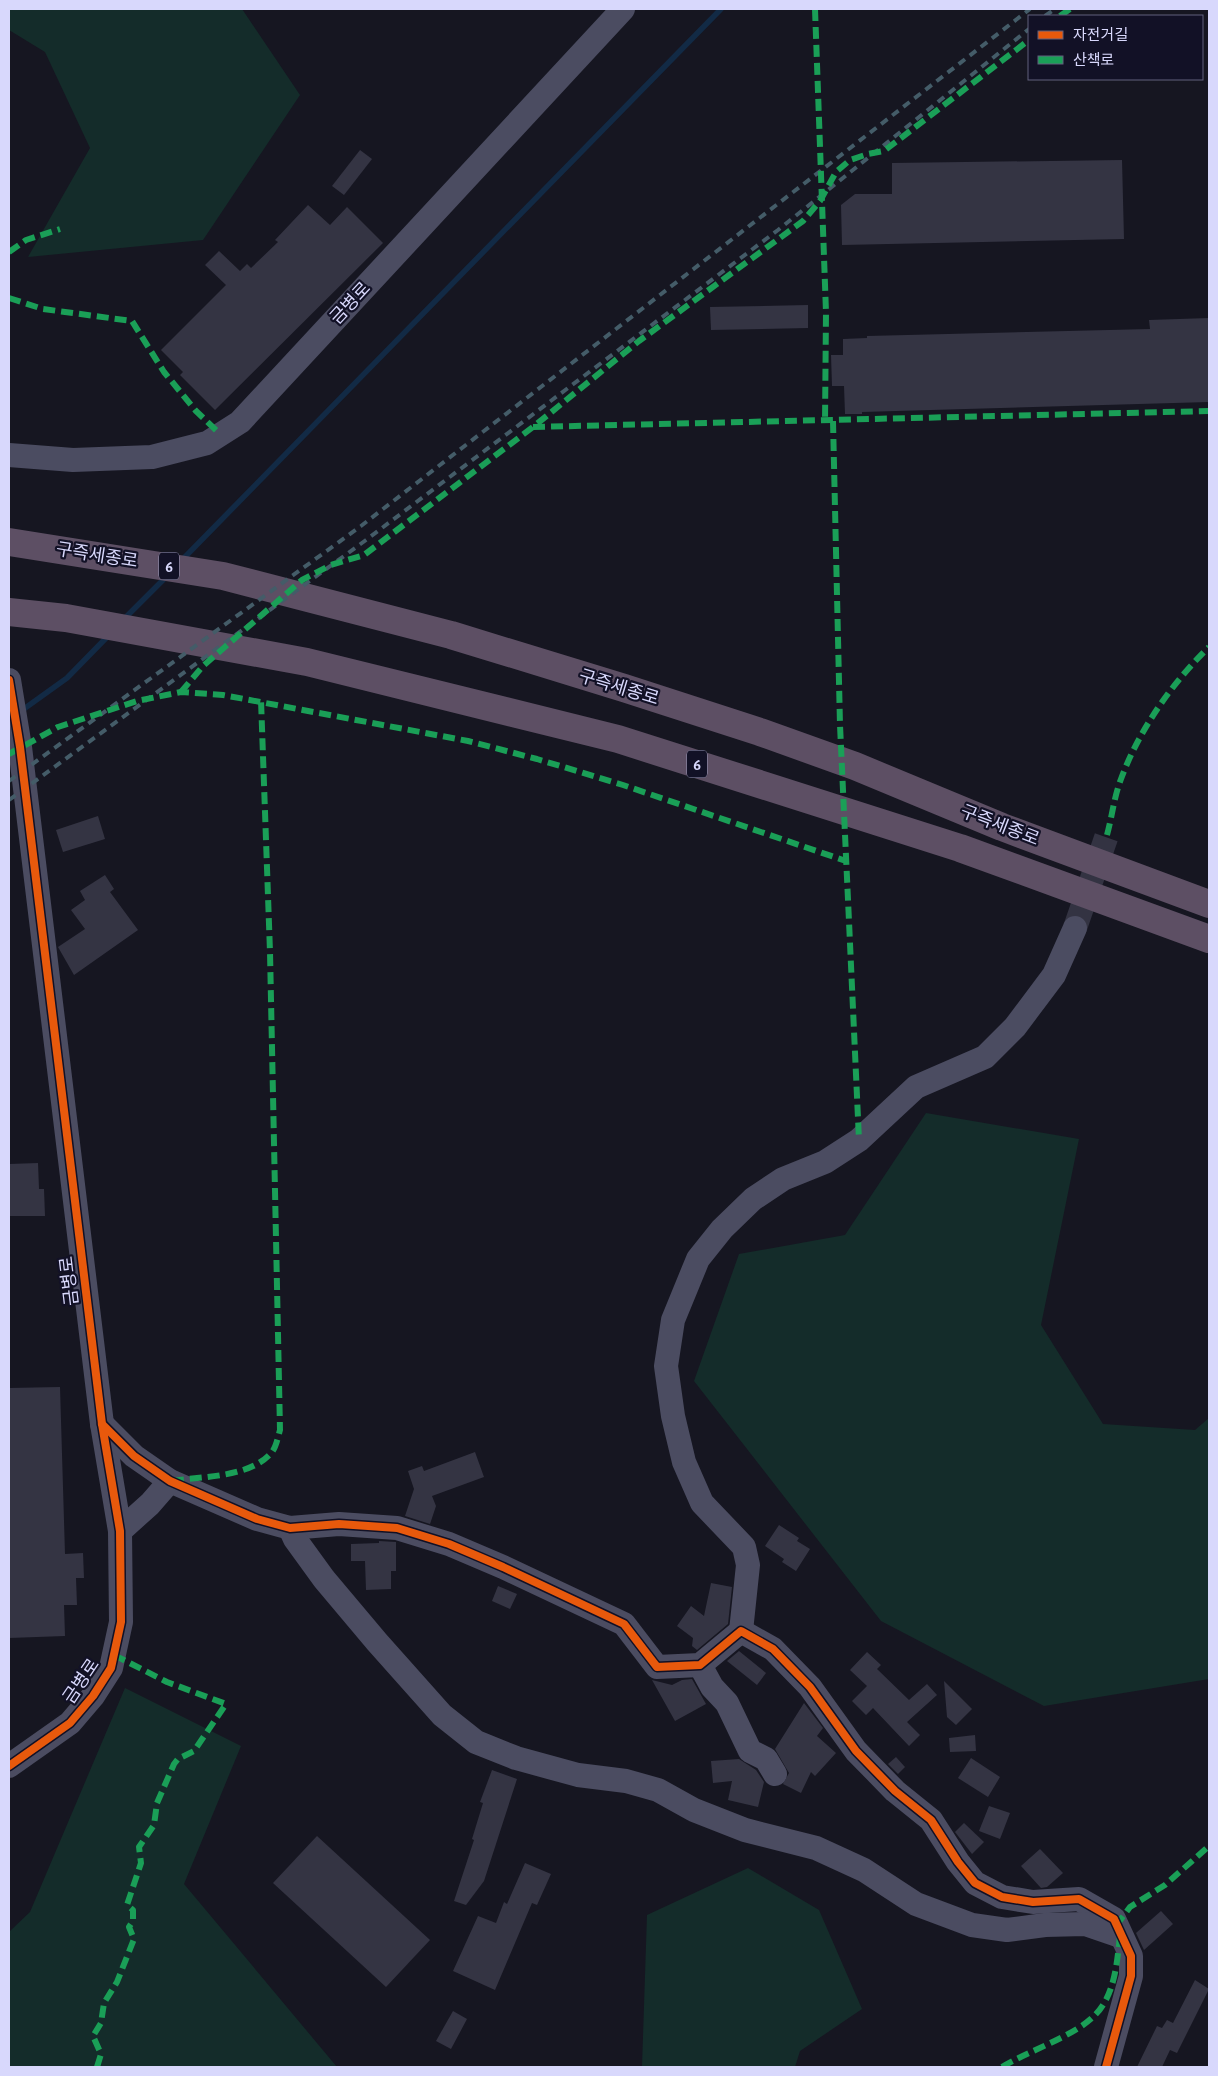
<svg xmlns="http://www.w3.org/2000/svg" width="1218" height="2076" font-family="'Alegreya Sans','Noto Sans KR',sans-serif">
  <rect width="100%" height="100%" fill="#161621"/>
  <g fill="#142c2a">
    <polygon points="9,9 242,9 300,95 203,240 28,257 90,148 45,52 9,30"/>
    <polygon points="926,1113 1079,1139 1041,1325 1103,1424 1195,1430 1209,1418 1209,1679 1044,1706 881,1621 694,1381 739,1254 845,1235"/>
    <polygon points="125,1688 241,1746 184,1884 337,2067 9,2067 9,1932 30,1912"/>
    <polygon points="748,1868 819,1910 862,2009 800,2051 795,2067 642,2067 647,1915"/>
  </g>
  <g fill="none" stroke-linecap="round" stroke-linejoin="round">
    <g stroke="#122a45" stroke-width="5.5">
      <polyline points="181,561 721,9"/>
      <polyline points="123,620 168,575"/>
      <polyline points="21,711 67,678 110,634"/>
    </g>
  </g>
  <g fill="#343443">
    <polygon points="360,150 372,159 344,195 332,186"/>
    <polygon points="1122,160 1124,239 842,245 841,205 855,194 892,194 892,163"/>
    <polygon points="308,205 330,225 347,207 383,243 215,410 180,375 183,372 161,350 226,285 205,265 219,251 240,271 247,264 251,268 278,242 275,240"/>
    <polygon points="808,305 808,328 711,330 710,307"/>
    <polygon points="1209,318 1209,402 862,412 862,414 845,414 844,386 832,386 831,355 843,355 843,339 867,338 867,336 1150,329 1149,320"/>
    <polygon points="98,816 105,839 63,852 56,830"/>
    <polygon points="105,875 114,889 110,892 138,930 74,975 58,947 85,929 71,910 85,900 80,891"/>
    <polygon points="38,1163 39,1189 44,1189 45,1216 9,1216 9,1164"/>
    <polygon points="60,1387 65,1554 83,1553 84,1578 76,1578 77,1605 64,1605 65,1636 9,1638 9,1388"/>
    <polygon points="475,1452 484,1477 432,1496 436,1506 430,1524 405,1516 414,1489 408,1471 422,1466 424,1471"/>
    <polygon points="779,1525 799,1538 797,1541 810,1549 796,1571 782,1562 784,1559 765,1546"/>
    <polygon points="379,1541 396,1542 396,1571 391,1571 391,1589 366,1590 365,1561 351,1561 351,1544 379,1543"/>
    <polygon points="711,1583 732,1587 728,1624 697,1650 692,1646 693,1638 677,1626 691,1606 704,1616"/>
    <polygon points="498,1586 517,1594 510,1609 492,1601"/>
    <polygon points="739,1651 766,1673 757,1685 727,1661"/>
    <polygon points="867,1652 881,1665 877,1669 909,1700 927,1684 937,1695 907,1722 920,1735 909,1746 873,1708 866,1715 852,1701 867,1686 850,1670"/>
    <polygon points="692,1679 706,1704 675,1721 652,1680 672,1685 682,1680"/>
    <polygon points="944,1681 972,1709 956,1725 947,1717"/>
    <polygon points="804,1703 823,1728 817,1736 836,1753 815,1776 811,1772 801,1793 783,1784 789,1773 775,1749"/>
    <polygon points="975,1735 976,1751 950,1752 949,1738"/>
    <polygon points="896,1757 905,1767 898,1774 888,1764"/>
    <polygon points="971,1758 1000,1777 988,1797 958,1778"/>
    <polygon points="739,1759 756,1770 764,1782 758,1807 728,1800 732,1781 713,1783 711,1761"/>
    <polygon points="492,1770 517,1779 484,1881 466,1905 454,1901 474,1840 472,1839 483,1803 480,1802"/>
    <polygon points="989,1806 1010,1813 1000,1839 979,1831"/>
    <polygon points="964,1823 984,1842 972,1854 955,1832"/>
    <polygon points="317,1836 430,1940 386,1987 273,1883"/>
    <polygon points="1040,1849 1063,1873 1047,1887 1041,1888 1021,1866"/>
    <polygon points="525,1863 551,1874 537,1905 532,1903 495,1990 453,1971 478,1916 496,1923 504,1902 507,1904"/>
    <polygon points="1161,1911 1173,1924 1144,1950 1136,1933"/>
    <polygon points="1195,1980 1209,1989 1177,2053 1170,2050 1162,2067 1137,2067 1157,2026 1162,2028 1167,2020 1173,2023"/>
    <polygon points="453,2011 467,2019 451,2049 436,2041"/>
  </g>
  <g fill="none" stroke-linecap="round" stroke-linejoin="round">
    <polyline stroke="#333342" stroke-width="24" stroke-dasharray="24 12" stroke-linecap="butt" points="1075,928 1107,835"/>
    <g stroke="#4b4c61" stroke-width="24">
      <polyline points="9,455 73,460 152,457 207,443 240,422 623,9"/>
      <polyline points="9,680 20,747 102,1424 120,1531 121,1622 111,1668 93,1696 70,1723 9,1766"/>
      <polyline points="102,1424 134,1456 170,1481 257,1519 290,1528 339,1524 397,1528 449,1544 503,1567 624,1624 657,1667 700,1665 741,1631 773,1649 810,1687 856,1751 895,1791 931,1820 958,1862 975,1883 1002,1897 1033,1902 1079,1899 1114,1919 1131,1956 1131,1976 1106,2067"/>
      <polyline points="290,1528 295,1539 324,1579 377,1642 442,1715 476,1742 516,1758 578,1775 626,1781 658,1790 694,1810 745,1830 816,1848 864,1870 916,1904 972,1925 1007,1930 1045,1925 1085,1924 1120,1936"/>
      <polyline points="120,1531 150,1504 170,1481"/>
      <polyline points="741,1631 748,1565 744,1547 702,1503 684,1462 673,1416 666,1366 673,1320 698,1259 722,1229 753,1199 783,1179 825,1162 859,1140 916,1087 985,1057 1015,1027 1054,975 1075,928"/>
      <polyline points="700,1665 712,1687 727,1703 750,1751 766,1759 775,1774"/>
    </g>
    <g stroke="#5d4f64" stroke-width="28">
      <polyline points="9,542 223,576 451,635 624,688 760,732 855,766 1002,827 1209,904"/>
      <polyline points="9,612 66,618 307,662 618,739 960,848 1209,939"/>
    </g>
    <g stroke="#445c68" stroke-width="4" stroke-dasharray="8 6" stroke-linecap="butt">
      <polyline points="1045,16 1055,9"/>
      <polyline points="9,781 361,526 1030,9"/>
      <polyline points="9,800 366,540 778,230 1029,29"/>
    </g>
    <g stroke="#1a9f57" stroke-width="6" stroke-dasharray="12 6" stroke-linecap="butt">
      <polyline points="815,9 826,312 825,422"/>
      <polyline points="1060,16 1070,9"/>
      <polyline points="9,252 26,240 60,229"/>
      <polyline points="9,298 43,309 132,321 164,372 196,411 220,434"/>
      <polyline points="833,421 840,725 859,1140"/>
      <polyline points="533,427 1209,411"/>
      <polyline points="181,692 203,666 302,580 331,565 364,555 533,427 639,341 803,221 820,201 836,172 850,160 868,154 884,151 1029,40"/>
      <polyline points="9,754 58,727 137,701 181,692 223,695 468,741 537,759 623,785 846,861"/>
      <path d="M1107 835C1112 817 1114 797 1121 779 1139 730 1172 683 1209 647"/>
      <path d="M172 1481C203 1476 250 1478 272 1452 276 1447 278 1437 280 1430L270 952 261 700"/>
      <polyline points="1116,1926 1130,1907 1165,1885 1209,1846"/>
      <polyline points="97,2067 101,2054 93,2036 101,2023 104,2003 117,1982 134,1939 129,1927 133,1921 133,1910 127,1905 141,1863 139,1847 154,1825 157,1803 174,1764 178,1759 194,1751 226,1704 167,1682 114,1655"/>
      <path d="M1002 2067C1028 2051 1075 2036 1095 2015 1115 1995 1117 1962 1120 1936"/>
    </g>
    <g stroke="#121126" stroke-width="11">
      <g id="cycleway">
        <polyline points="9,680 20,747 102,1424 120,1531 121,1622 111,1668 93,1696 70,1723 9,1766"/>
        <polyline points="102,1424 134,1456 170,1481 257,1519 290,1528 339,1524 397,1528 449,1544 503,1567 624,1624 657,1667 700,1665 741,1631 773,1649 810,1687 856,1751 895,1791 931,1820 958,1862 975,1883 1002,1897 1033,1902 1079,1899 1114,1919 1131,1956 1131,1976 1106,2067"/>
      </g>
    </g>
    <use href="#cycleway" stroke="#e8590c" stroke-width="8"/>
  </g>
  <g text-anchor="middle" stroke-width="4.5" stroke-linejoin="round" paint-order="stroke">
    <g fill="#121126" stroke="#9d9cbc" stroke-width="1">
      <rect x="159" y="552.5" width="20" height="27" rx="4"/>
      <rect x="687" y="750.5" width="20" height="27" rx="4"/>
    </g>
    <g font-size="16" font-weight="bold" fill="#d8d8fc">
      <text x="169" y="572">6</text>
      <text x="697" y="770">6</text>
    </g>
    <g font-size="18" fill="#d8d8fc" stroke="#121126">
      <text transform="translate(350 303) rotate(-47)" y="6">금병로</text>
      <text transform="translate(97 555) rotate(9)" y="6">구즉세종로</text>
      <text transform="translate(619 687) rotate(17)" y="6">구즉세종로</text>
      <text transform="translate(1000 825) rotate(21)" y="6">구즉세종로</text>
      <text transform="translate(69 1281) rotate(-97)" y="6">금병로</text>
      <text transform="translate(81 1681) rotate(-56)" y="6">금병로</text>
    </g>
  </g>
  <rect width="1218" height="2076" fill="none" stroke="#d8d8fc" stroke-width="20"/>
  <rect x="1028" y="15" width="175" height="65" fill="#121126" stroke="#61617c"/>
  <rect x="1038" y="31" width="25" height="8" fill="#e8590c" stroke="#61617c"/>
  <text x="1073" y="40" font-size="15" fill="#d8d8fc">자전거길</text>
  <rect x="1038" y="56" width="25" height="8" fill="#1a9f57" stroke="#61617c"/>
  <text x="1073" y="65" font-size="15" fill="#d8d8fc">산책로</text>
</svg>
